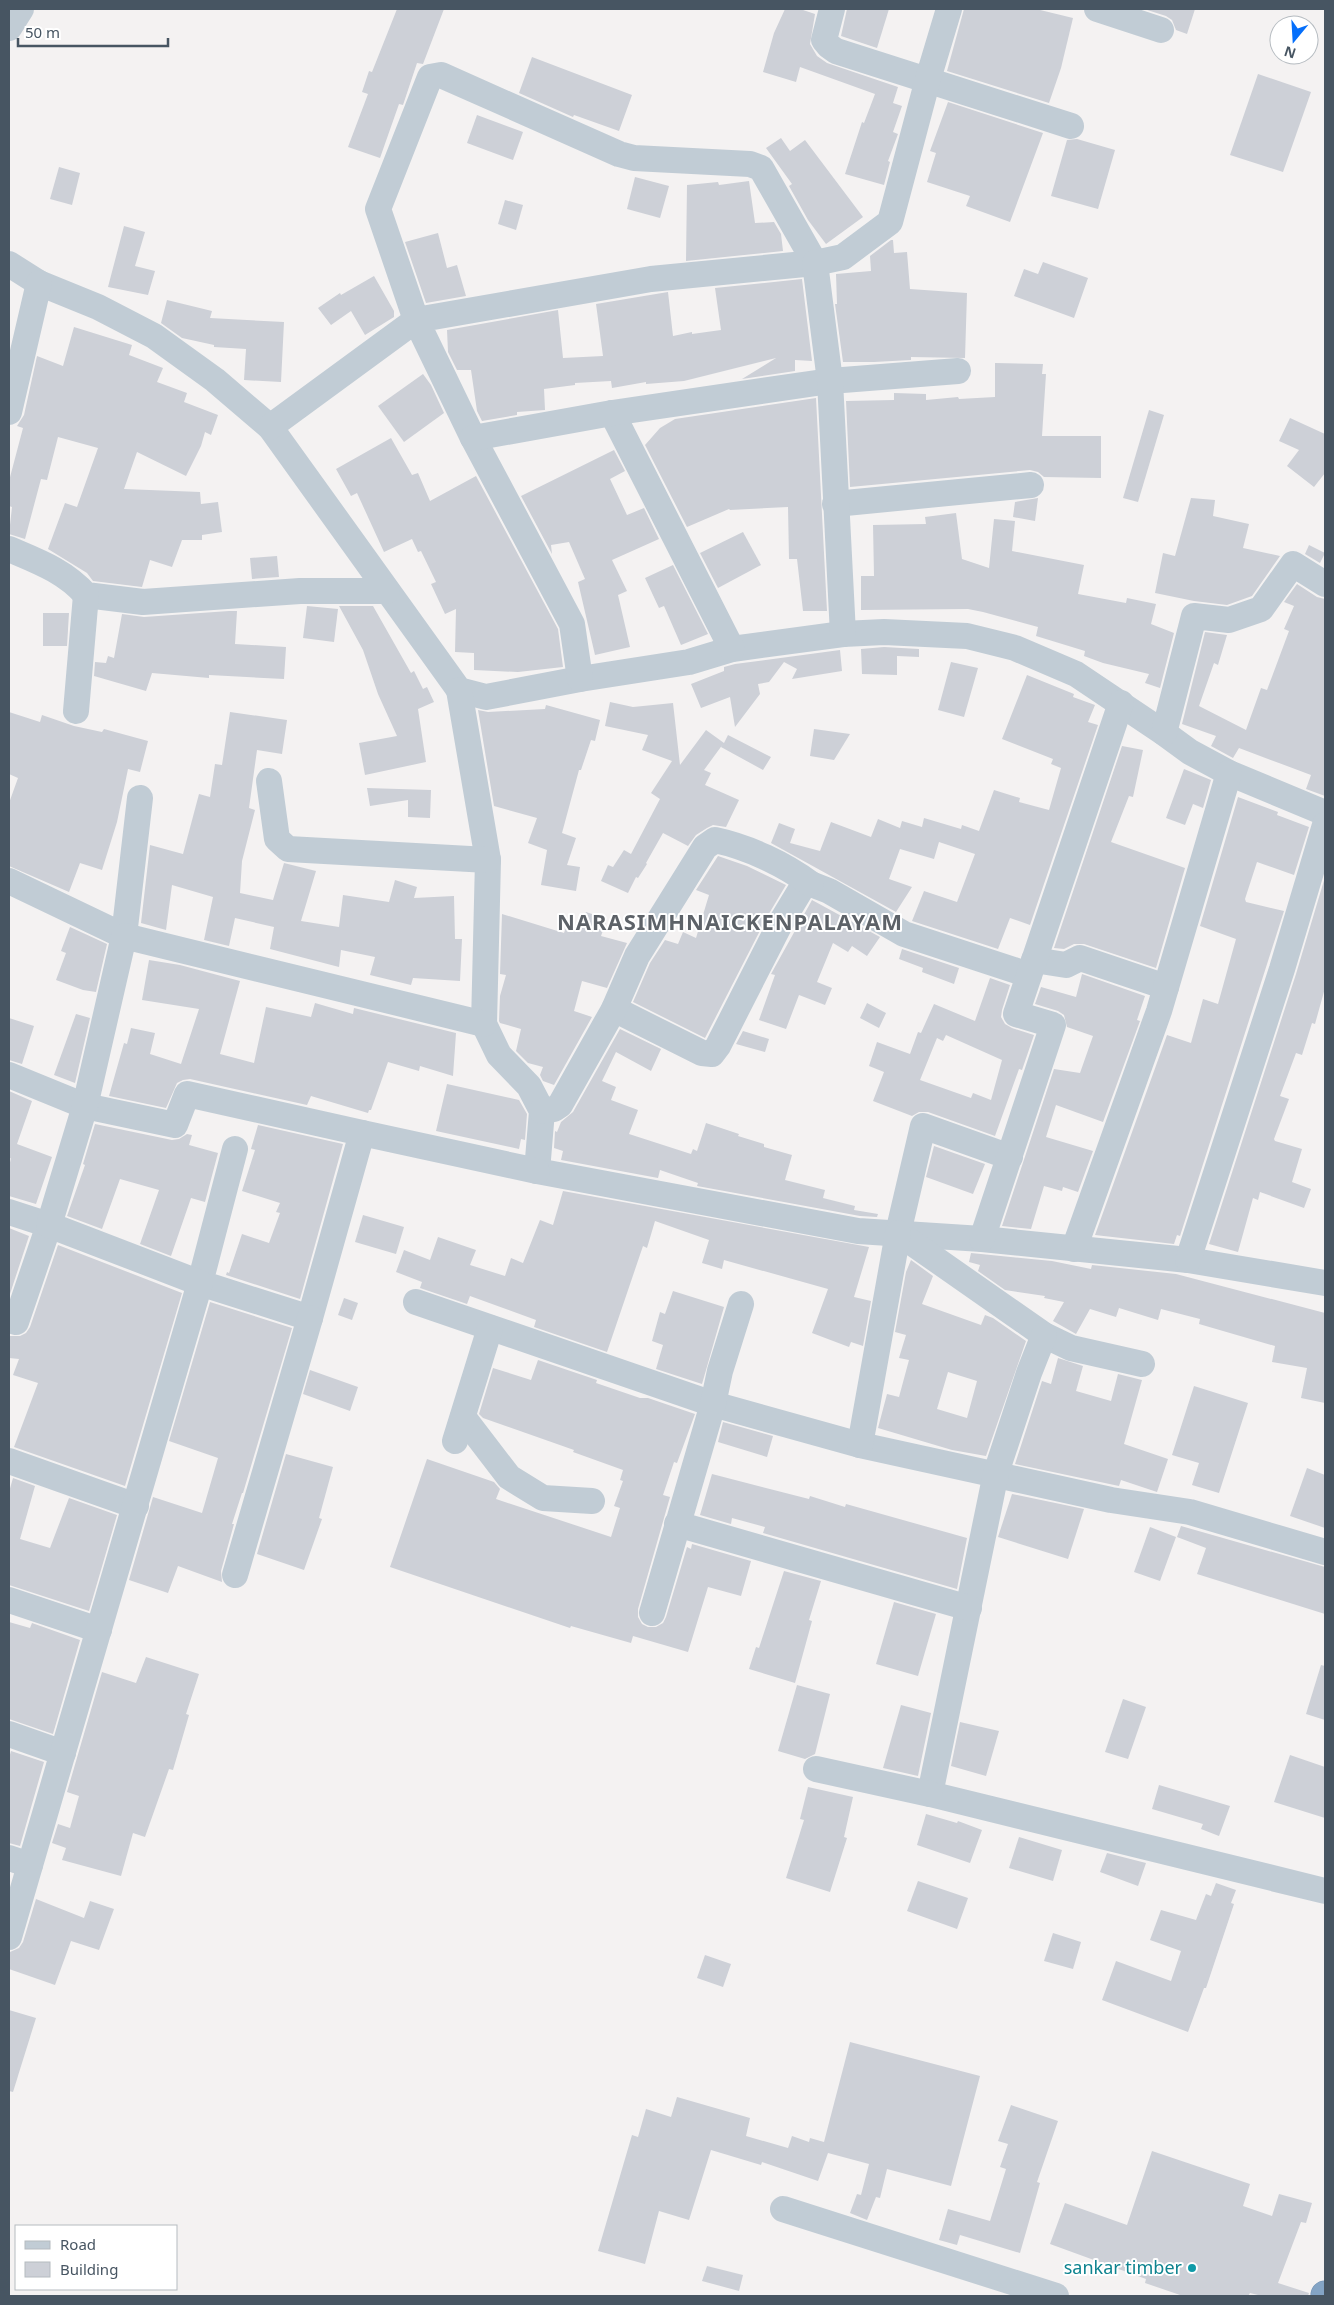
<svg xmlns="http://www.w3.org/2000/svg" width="1334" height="2305" font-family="'Noto Sans',sans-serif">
  <rect width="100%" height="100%" fill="#f4f2f2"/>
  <g fill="#cdd0d7" fill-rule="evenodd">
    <polygon points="397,9 444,9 423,64 417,63 403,105 399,104 380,158 348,147 368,94 362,92 369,71 372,72"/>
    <polygon points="785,9 800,9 815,14 810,44 817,56 827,63 898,87 893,103 902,106 893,132 898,134 888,161 890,162 884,185 845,174 862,122 864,123 875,94 800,67 796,82 763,72 774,33"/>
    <polygon points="847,9 889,9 877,48 841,36"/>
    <polygon points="964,9 1036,9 1073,18 1061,68 1049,103 947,71"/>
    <polygon points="1144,9 1195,9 1187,34 1176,30 1172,20 1166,16"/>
    <polygon points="532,57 632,95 619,131 574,115 573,117 519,93"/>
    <polygon points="1258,74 1311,92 1283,172 1230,155"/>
    <polygon points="948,102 1043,133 1010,222 966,206 970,196 927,182 936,153 930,151"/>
    <polygon points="477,115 523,132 513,160 467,143"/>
    <polygon points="781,138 790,151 805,140 863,217 826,244 808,220 789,186 792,184 766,148"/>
    <polygon points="1077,139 1115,150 1098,209 1051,196 1067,140"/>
    <polygon points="59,167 80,173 72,205 50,199"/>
    <polygon points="635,177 669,186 660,218 627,209"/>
    <polygon points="749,181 755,223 774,222 781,234 783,251 686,261 687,185 718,182 719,185"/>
    <polygon points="505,200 523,205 516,230 498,224"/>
    <polygon points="124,226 145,232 135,266 155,271 148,295 108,287"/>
    <polygon points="438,233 447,268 457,265 466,296 426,303 405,242"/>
    <polygon points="891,240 893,240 894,253 907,252 910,289 967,293 965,358 911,357 911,360 874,362 843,362 835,304 837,304 836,274 871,271 870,256"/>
    <polygon points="1043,262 1088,278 1074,318 1014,296 1024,269 1038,274"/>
    <polygon points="374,276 394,311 394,317 365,335 351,311 331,325 318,308 340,293 341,295"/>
    <polygon points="802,279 812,361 795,360 795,371 742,379 776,358 684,381 646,384 646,382 612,388 611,381 575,383 575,385 544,389 545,410 517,412 517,415 482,421 477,411 471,370 457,370 448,352 447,330 558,310 563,358 603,356 596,304 668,292 673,336 692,332 692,334 721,330 715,288"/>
    <polygon points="167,300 212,311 210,318 284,322 281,382 244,380 246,349 214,347 214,345 182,338 161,323"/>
    <polygon points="74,327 132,345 129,355 163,368 157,382 187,393 184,402 218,415 211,435 205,432 201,446 186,476 137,452 124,489 200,492 201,504 218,502 222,532 202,535 202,540 182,540 172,567 150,560 142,587 93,581 87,573 48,549 65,503 77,507 98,448 58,437 47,480 41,479 25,539 9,534 12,507 9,506 9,481 23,428 17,426 24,415 37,356 63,366"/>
    <polygon points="995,363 1043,364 1042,374 1046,374 1042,436 1101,436 1101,478 1044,477 1038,472 1030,470 850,487 846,401 894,400 894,393 926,394 926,400 958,397 959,399 995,397"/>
    <polygon points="423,374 431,385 444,413 404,442 378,406"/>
    <polygon points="816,398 827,611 803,611 797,559 789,559 788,507 730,510 729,509 687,527 645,445 660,428 675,419"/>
    <polygon points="1149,410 1164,415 1138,502 1123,498"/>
    <polygon points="1290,418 1325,434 1325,473 1314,487 1287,466 1299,450 1279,441"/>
    <polygon points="391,438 412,475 418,473 430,501 476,476 558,629 563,667 518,672 474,670 474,653 455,652 456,609 445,614 431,584 436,582 421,551 418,552 412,539 384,552 357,493 351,496 336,469"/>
    <polygon points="614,450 625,471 610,479 627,515 644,508 659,539 612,560 627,591 618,595 630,647 595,655 578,582 585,579 569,542 551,545 552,554 521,496"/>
    <polygon points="1038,498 1035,521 1013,517 1015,502"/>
    <polygon points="1191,498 1215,500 1213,516 1249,524 1243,548 1280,556 1252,596 1227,605 1194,601 1155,593 1163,553 1175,556"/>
    <polygon points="956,513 962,559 989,568 994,519 1015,521 1012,551 1084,565 1078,594 1126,603 1127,598 1156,604 1151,624 1174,633 1160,688 1145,683 1149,674 1103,663 1084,656 1085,651 1036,636 1038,627 983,612 968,609 861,610 861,576 874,576 873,525 926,524 925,517"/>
    <polygon points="743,532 761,565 718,588 700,553"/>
    <polygon points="1309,545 1325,553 1320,563 1305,554"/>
    <polygon points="277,556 279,577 252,579 250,558"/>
    <polygon points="673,565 708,634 681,645 664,606 659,608 645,578"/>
    <polygon points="1297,584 1317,597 1325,599 1325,796 1306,789 1311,775 1239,748 1233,758 1211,746 1216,736 1182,724 1205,632 1227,635 1218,665 1214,663 1199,706 1246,730 1261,688 1267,690 1289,631 1284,629 1294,606 1284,602"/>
    <polygon points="307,606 338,609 334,642 303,638"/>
    <polygon points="339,606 373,606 411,673 414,671 423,689 427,687 434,702 418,709 426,762 365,775 359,743 397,736 378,694 363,650"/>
    <polygon points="229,611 237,611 235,644 286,647 284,679 209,675 209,678 152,673 146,691 94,676 95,662 106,663 108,656 114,658 122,614 144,617"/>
    <polygon points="43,613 69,613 67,646 43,646"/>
    <polygon points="884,647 919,649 919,657 897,656 897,675 862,674 861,649"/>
    <polygon points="840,650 842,671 792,679 797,669 784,662 769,682 758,684 760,694 735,727 730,697 701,708 691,684 724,671 724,667 735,664"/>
    <polygon points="951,662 978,668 964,717 938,710"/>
    <polygon points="1027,675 1074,694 1073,697 1095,705 1088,722 1098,725 1030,925 1010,918 998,949 912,921 924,891 957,902 975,854 939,842 934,859 900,849 889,879 912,887 896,912 771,843 779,823 795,829 790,843 820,851 831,822 871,837 878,819 900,828 902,821 922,827 924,818 961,829 962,825 979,831 994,790 1020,798 1019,802 1049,810 1061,768 1051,764 1053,759 1002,739"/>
    <polygon points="610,702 633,707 673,703 680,765 706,730 724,743 728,735 771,757 763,770 721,747 723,744 704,770 711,773 705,785 739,800 726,827 713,825 707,828 696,835 688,846 663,833 646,863 647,864 638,878 636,877 628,893 601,881 608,865 613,867 624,850 631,854 660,799 651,793 672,761 642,750 648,735 605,726"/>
    <polygon points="546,705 600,720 595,741 591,740 581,770 579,770 562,833 576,838 567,865 580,867 576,891 541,885 547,850 528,843 537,818 494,806 478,710 488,712 545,709"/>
    <polygon points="9,712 40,722 42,715 74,726 102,732 104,729 148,741 140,772 128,769 117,822 102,870 80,863 69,892 9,866 9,803 18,778 9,774"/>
    <polygon points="230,712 287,720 282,754 257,750 249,808 255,810 242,861 240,893 273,900 284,863 316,871 301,921 339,927 343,895 389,902 395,880 417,887 414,898 454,896 455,939 462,939 460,981 413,978 411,985 370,975 375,957 341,950 339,967 270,949 274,927 235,918 229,946 204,940 213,897 172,885 166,930 141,923 150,845 183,854 199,794 210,797 215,764 222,765"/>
    <polygon points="814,729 850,734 834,760 810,756"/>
    <polygon points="1122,746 1143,750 1133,797 1129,796 1111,842 1185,868 1156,968 1084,944 1074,944 1064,949 1054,948"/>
    <polygon points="1184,769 1211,780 1203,808 1193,804 1185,825 1166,818"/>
    <polygon points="367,788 431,790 430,818 408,817 408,800 370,806"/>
    <polygon points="1238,797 1278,812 1277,815 1309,827 1294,875 1257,862 1245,899 1246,902 1284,911 1180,1236 1177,1235 1174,1244 1095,1235 1167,1035 1191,1043 1203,999 1218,1004 1236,939 1200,926"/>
    <polygon points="718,856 747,866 786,885 767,917 705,1038 633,1002 650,963 665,940 678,944 683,932 696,938 709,895 696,890"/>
    <polygon points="1325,877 1325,988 1315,1024 1312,1023 1302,1055 1296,1053 1280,1096 1289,1099 1274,1139 1275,1141 1302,1149 1292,1182 1311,1189 1304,1208 1260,1192 1258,1200 1253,1198 1238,1252 1209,1244 1296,974"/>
    <polygon points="812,900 880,937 867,956 852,946 848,952 833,943 817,982 832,988 825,1005 799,995 786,1029 759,1020 775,975 771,974"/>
    <polygon points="586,912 607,919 601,936 627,943 607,988 582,981 574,1011 592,1017 554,1085 543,1081 540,1075 543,1067 528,1063 516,1051 521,1029 500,1023 499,1021 500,996 506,975 500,974 502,914 564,933 567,925 580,929"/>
    <polygon points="70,927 107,944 96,992 83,990 56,980 66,953 61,951"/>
    <polygon points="902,949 959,968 954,984 922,972 923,968 899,959"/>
    <polygon points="149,960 180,965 240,981 220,1054 254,1063 266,1007 311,1017 315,1003 353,1014 354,1008 456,1033 453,1076 420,1066 419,1071 388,1062 371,1110 369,1110 368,1113 311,1096 307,1105 190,1079 183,1080 177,1083 166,1108 109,1096 124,1043 127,1044 131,1028 155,1033 150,1054 181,1064 199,1009 142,1000"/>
    <polygon points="1082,974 1145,996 1137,1020 1140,1021 1103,1122 1056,1105 1046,1137 1093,1151 1078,1192 1063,1187 1062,1191 1044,1186 1031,1229 1002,1226 1054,1069 1080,1073 1093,1036 1067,1027 1064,1015 1058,1011 1035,1004 1041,987 1076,997"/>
    <path d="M990 978 1010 985 1002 1010 1001 1017 1005 1024 1012 1028 1034 1035 1022 1070 1019 1069 995 1136 928 1112H919L912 1116 873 1101 884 1072 869 1066 877 1042 910 1054 918 1032 921 1033 934 1004 975 1021ZM946 1035 1002 1060 991 1100 973 1093 971 1098 920 1080 937 1038 943 1041Z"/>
    <polygon points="867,1003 886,1013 879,1028 860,1018"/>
    <polygon points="76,1014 90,1018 75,1083 54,1075"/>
    <polygon points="9,1018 34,1026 22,1064 9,1060"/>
    <polygon points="620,1029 661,1049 651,1071 616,1052 602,1081 616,1087 611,1100 638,1110 629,1134 691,1154 693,1149 697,1151 706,1123 739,1134 738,1136 764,1144 764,1147 792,1155 785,1180 825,1190 823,1198 855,1206 854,1210 878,1214 877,1217 860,1216 697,1186 698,1183 660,1170 658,1178 561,1160 563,1151 554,1148 555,1131 557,1132 561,1122 573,1112"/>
    <polygon points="743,1031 769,1039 765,1052 736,1044"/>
    <polygon points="447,1084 519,1100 527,1114 525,1140 521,1139 519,1149 436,1131"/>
    <polygon points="9,1091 32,1101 17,1144 52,1157 36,1204 9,1196 9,1167 11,1158 9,1159"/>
    <polygon points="95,1124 172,1140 179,1139 187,1134 192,1135 189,1145 218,1153 205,1202 191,1198 171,1256 140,1244 159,1190 120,1179 102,1229 67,1216 85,1165 83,1164"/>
    <polygon points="258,1125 343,1144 300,1299 226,1275 227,1272 229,1273 242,1234 269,1243 280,1213 276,1212 280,1203 242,1191 255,1150 251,1149"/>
    <polygon points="934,1146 985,1164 973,1194 926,1177"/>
    <polygon points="563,1191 869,1247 854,1297 871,1301 863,1346 851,1342 849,1347 812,1333 828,1289 724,1260 722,1269 702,1263 709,1240 655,1221 647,1248 643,1246 607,1352 534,1327 536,1320 470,1296 467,1304 420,1288 422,1282 396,1272 404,1250 430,1260 438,1237 476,1250 470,1265 505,1276 511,1258 523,1263 540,1220 553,1225"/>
    <polygon points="363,1215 404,1227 396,1254 355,1242"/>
    <polygon points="9,1228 29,1236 9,1297"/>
    <polygon points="58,1245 182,1293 125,1486 14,1447 38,1383 13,1375 19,1359 9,1358 9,1336 20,1336 26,1333 30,1327"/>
    <polygon points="971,1253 1052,1261 1091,1269 1092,1265 1176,1274 1325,1313 1325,1403 1301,1398 1307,1368 1272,1362 1275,1346 1199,1324 1200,1319 1161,1309 1158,1320 1119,1308 1116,1317 1090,1309 1076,1334 1053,1321 1064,1302 1044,1298 1045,1296 1005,1290 978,1271 980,1265 969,1262"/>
    <path d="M911 1260 933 1276 922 1304 981 1325 985 1315 993 1318 1026 1341 986 1456 952 1450 878 1428 887 1394 899 1397 909 1360 899 1358 906 1335 895 1332 906 1272ZM948 1372 977 1381 967 1418 937 1409Z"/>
    <polygon points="673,1291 724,1307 702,1384 656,1369 663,1345 652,1341 660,1312 665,1314"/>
    <polygon points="344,1298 358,1303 352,1320 338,1315"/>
    <polygon points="210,1302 292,1328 243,1493 242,1493 232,1524 234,1524 221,1571 222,1582 178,1566 168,1593 129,1580 153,1497 202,1513 218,1458 169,1441"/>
    <polygon points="1058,1358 1083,1366 1076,1391 1111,1401 1118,1374 1142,1380 1124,1444 1168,1459 1157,1492 1121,1480 1119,1486 1015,1464 1042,1381 1051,1384"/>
    <polygon points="538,1360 597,1380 596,1383 640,1398 648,1398 695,1414 677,1463 674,1462 663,1495 670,1497 638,1609 638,1617 642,1624 648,1627 656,1627 663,1623 666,1617 687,1547 691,1549 692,1544 751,1561 741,1596 708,1587 688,1652 633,1636 631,1643 571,1626 570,1628 390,1567 427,1459 494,1482 500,1489 496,1499 611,1537 620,1508 614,1506 623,1481 620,1480 623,1470 573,1452 574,1450 483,1418 479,1414 493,1368 531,1380"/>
    <polygon points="310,1370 358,1387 350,1411 303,1394"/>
    <polygon points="1194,1386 1248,1403 1219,1493 1192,1485 1199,1463 1172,1455"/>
    <polygon points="723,1422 773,1436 767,1457 718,1442"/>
    <polygon points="286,1454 333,1467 319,1518 322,1519 304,1570 257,1554"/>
    <polygon points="1307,1468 1325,1475 1325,1528 1290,1516"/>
    <polygon points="712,1474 809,1499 810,1496 845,1507 846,1504 967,1538 957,1589 763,1533 765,1527 732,1518 731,1524 700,1515"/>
    <polygon points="13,1478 35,1486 20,1539 50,1548 69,1498 117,1515 89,1611 9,1585 9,1492"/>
    <polygon points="1012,1494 1084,1509 1068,1559 998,1537"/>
    <polygon points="1181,1526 1325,1567 1325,1614 1197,1574 1206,1548 1177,1537"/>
    <polygon points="1150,1527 1176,1537 1160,1581 1134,1572"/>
    <polygon points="784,1571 821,1581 809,1620 812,1621 795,1683 749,1669 756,1647 759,1648"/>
    <polygon points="894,1602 936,1614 918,1676 876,1664"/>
    <polygon points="9,1622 30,1628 32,1623 80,1640 53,1734 9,1719"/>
    <polygon points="146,1657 199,1674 186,1714 189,1715 173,1770 169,1769 145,1837 133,1833 121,1876 62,1860 66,1848 52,1843 58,1824 70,1828 79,1796 67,1792 102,1672 136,1683"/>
    <polygon points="1321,1665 1325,1666 1325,1720 1306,1714"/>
    <polygon points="797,1685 830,1694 815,1754 805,1759 778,1751"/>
    <polygon points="1123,1699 1146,1707 1128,1759 1105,1752"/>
    <polygon points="901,1705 931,1713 918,1776 883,1768"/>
    <polygon points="960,1722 999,1731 986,1776 951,1766"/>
    <polygon points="11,1751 44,1762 20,1846 9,1843 9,1758"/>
    <polygon points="1290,1755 1325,1767 1325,1818 1274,1802"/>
    <polygon points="1159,1785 1230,1806 1219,1836 1201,1829 1203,1824 1152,1809"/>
    <polygon points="808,1787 853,1797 844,1837 847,1838 830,1892 786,1878 804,1820 800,1819"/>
    <polygon points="926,1814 957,1823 958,1821 982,1830 970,1863 917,1845"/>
    <polygon points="1019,1837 1062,1850 1053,1881 1009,1868"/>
    <polygon points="1107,1853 1146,1863 1138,1886 1100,1872"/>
    <polygon points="918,1881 968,1898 957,1929 907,1911"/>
    <polygon points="1216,1883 1236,1890 1231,1903 1234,1904 1206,1988 1204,1988 1188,2032 1102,2000 1116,1961 1171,1981 1181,1951 1150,1940 1161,1910 1196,1920 1206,1894 1211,1896"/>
    <polygon points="36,1899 84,1918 90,1901 114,1909 99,1950 71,1941 55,1985 9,1969 10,1952 19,1948 23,1942"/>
    <polygon points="1053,1933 1081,1942 1073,1969 1044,1961"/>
    <polygon points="705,1955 731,1964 723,1987 697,1978"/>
    <polygon points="9,2010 36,2018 13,2092 9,2091"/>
    <polygon points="850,2042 980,2076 951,2186 887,2169 880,2198 876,2197 867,2220 850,2213 857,2194 861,2195 869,2164 828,2153 818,2181 762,2162 761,2165 711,2150 689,2220 659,2211 645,2264 598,2251 632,2135 638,2137 646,2109 671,2117 677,2097 750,2118 746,2136 788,2148 792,2136 809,2142 810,2138 824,2142"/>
    <polygon points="1011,2105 1058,2121 1037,2182 1040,2183 1020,2253 960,2235 957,2245 939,2240 948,2209 990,2221 1006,2169 1000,2167 1008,2144 998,2141"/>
    <polygon points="1152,2151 1250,2184 1243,2206 1272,2216 1279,2194 1312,2203 1306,2223 1301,2222 1278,2283 1309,2293 1308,2296 1262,2296 1250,2293 1248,2296 1183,2296 1145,2283 1146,2279 1050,2244 1065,2203 1127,2225"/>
    <polygon points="707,2266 743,2275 739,2291 702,2281"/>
  </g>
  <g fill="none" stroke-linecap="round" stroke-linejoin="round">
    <g stroke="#6f8fb1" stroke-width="29">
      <polyline id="highway" points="1325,2296 1325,2295"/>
    </g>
    <g stroke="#c1ccd5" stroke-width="26">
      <polyline points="832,9 824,40 829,46 836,51 1071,126"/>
      <polyline points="1097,9 1161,30"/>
      <polyline points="9,28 21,9"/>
      <polyline points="9,264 39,283 98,307 154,336 215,380 270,427 459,690 486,697 580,679 689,662 732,649 843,634 884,632 967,636 1015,648 1076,674 1164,733 1190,752 1229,773 1325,813"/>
      <polyline points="9,412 39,283"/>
      <polyline points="612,413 732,649"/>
      <polyline points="270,427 416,320 651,279 815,263 761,168 750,164 634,158 619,154 441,75 430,77 378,209 416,320 473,438 572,624 580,679"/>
      <polyline points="473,438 612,413 830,381 958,371"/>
      <polyline points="835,504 1031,485"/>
      <path d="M9 549C37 561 65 571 86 595L143 602 300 591H387"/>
      <polyline points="843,634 830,381 815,263 843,257 890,222 928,79 949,9"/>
      <polyline points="459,690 488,860 484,1024 499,1055 529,1086 542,1111 537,1171 858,1231 982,1239 1188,1260 1325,1283"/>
      <polyline points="76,711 86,595"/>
      <polyline points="1164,733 1194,616 1229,620 1261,609 1293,564 1325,584"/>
      <polyline points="269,781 277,839 288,849 488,860"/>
      <polyline points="9,881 124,936 140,798"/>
      <polyline points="1034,960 1066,965 1080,958 1166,987"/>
      <polyline points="614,1009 702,1053 712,1054 718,1046 780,924 803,886 811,884 829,891 904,934 1029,975"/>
      <polyline points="9,1075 85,1106 175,1125 187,1094 362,1133"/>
      <path d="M542 1111 554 1109 560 1105 614 1009 637 956 705 847 715 840C748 847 784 864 811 884"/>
      <polyline points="235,1149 200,1283 310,1318 362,1133 537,1171"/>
      <polyline points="1010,1157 923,1126 898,1233 1044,1335 1071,1348 1142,1364"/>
      <polyline points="9,1212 49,1225 16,1322 9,1320"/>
      <polyline points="982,1239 1053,1025 1016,1014 1121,703"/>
      <polyline points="1074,1249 1159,1011 1229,773"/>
      <polyline points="1188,1260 1282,969 1325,825"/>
      <polyline points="416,1302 713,1404 860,1445 1111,1500 1190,1512 1325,1552"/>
      <polyline points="1044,1335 1029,1373 996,1473 930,1794 1325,1891"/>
      <polyline points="463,1417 509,1477 543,1498 592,1501"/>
      <polyline points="455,1441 490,1328"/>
      <polyline points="860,1445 898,1233"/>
      <polyline points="9,1461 136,1506"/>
      <polyline points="677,1524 969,1608"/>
      <polyline points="235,1575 310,1318"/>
      <polyline points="9,1600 99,1630"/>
      <polyline points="652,1613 713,1404 720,1371 741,1304"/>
      <polyline points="9,1734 63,1753"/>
      <polyline points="816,1769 930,1794"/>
      <polyline points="9,1858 30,1865"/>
      <polyline points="9,1937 200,1283 49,1225 85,1106 124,936 484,1024"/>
      <polyline points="783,2209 1056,2296"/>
    </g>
    <use href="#highway" stroke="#84a4c5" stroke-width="28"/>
  </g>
  <circle fill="#0f9aa8" stroke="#fff" stroke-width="2" cx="1192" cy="2268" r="5"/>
  <g text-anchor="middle" stroke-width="4" stroke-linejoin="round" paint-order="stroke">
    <g font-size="18" fill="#0d838f" stroke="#fff" text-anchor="end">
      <text x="1182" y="2274">sankar timber</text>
    </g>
    <g font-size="22" font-weight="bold" letter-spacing="1" fill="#5d6268" stroke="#fff">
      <text x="730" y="930">NARASIMHNAICKENPALAYAM</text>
    </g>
  </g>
  <rect width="1334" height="2305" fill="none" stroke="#475562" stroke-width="20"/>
  <rect x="15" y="2225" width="162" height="65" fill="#ffffff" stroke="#b5bbc0"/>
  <rect x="25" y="2241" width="25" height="8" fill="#c1ccd5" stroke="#b5bbc0"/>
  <text x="60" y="2250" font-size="15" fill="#475562">Road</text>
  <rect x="25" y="2262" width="25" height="15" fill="#cdd0d7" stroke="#b5bbc0"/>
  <text x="60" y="2275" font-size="15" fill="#475562">Building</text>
  <g transform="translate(1294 40) rotate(198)"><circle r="24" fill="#ffffff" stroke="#b5bbc0"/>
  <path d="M0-4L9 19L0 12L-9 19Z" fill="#056ffb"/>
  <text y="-8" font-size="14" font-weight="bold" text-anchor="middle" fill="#475562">N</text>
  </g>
  <path d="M18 38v8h150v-8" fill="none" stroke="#475562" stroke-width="2.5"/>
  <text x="25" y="38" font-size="15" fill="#475562" stroke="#ffffff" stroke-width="4" paint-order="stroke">50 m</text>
</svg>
